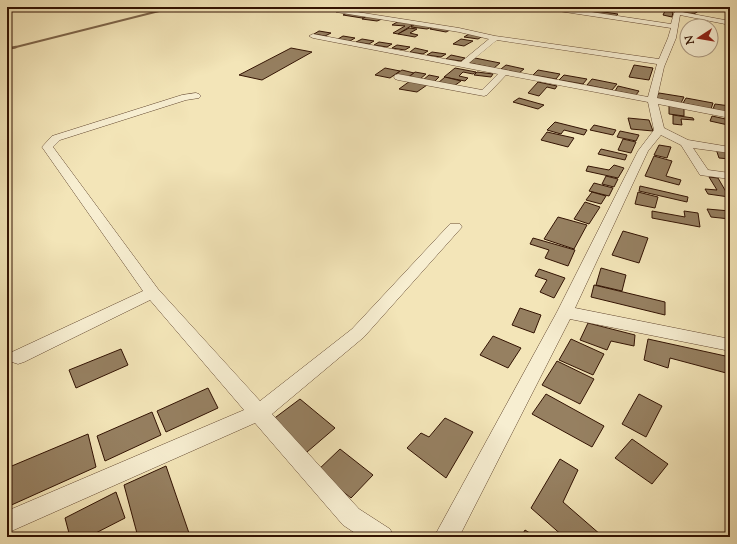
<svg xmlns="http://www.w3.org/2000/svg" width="737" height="544" font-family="'Sorts Mill Goudy',serif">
  <rect width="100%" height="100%" fill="#f3e5b8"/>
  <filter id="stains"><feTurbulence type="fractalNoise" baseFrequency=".005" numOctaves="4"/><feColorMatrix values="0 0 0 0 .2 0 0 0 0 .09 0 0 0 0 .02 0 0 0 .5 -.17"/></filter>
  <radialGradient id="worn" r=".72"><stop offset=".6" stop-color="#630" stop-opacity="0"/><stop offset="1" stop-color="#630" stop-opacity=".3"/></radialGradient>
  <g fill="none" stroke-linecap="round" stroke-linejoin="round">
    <polyline stroke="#7e654a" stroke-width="2" points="12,48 175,7"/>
    <polyline stroke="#7e654a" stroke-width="2.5" points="7,49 16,47"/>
  </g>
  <g fill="#968061" stroke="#321202">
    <polygon points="690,9 700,10 694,14 684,13"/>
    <polygon points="596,11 618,14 616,16 594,13"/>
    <polygon points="665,11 673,12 672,17 663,15"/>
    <polygon points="347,13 366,16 362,18 343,15"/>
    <polygon points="367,16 382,19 377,21 362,19"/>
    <polygon points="399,21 414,24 398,34 393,33 405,26 392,25"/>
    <polygon points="415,24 432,27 427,29 411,27"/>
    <polygon points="433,27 450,30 446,32 430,29"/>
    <polygon points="409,28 417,29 410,33 418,35 415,37 398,34"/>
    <polygon points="319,31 331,33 325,36 314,34"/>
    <polygon points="469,34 483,36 478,39 464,37"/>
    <polygon points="343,36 355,38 350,41 338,39"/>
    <polygon points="362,39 374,41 369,44 356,42"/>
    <polygon points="461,39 473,41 464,46 453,44"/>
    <polygon points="379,42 392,44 387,47 374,45"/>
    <polygon points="397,45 410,47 405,50 392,48"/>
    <polygon points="291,48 312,52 262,80 239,75"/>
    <polygon points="415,48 428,51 423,54 410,52"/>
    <polygon points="432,52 446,54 441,57 427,55"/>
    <polygon points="451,55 465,58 461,61 446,59"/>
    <polygon points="475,58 500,63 494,68 469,63"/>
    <polygon points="506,65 524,69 519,73 501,69"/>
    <polygon points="634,65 653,68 649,80 629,77"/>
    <polygon points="385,68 400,71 390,78 375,75"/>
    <polygon points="455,68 476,72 473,74 463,72 459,76 468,78 465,81 444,77"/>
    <polygon points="402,70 414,73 408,77 396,74"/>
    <polygon points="538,70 560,74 556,79 533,75"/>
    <polygon points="415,72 426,74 420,79 409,77"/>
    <polygon points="477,72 493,74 491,77 474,75"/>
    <polygon points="429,75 439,77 434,82 423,80"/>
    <polygon points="564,75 587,79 583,84 559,80"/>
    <polygon points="445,77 461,81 454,86 438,83"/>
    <polygon points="592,79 617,84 612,90 587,85"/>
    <polygon points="410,81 427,85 417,92 399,89"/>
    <polygon points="538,82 557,86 555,89 547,87 539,96 528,93"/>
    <polygon points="618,86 639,91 636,95 615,91"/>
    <polygon points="659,93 684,97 681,103 656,98"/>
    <polygon points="519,98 544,105 538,109 513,102"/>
    <polygon points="686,98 713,103 711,109 683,103"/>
    <polygon points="669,104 684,106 684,116 669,114"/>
    <polygon points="715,104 730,106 730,113 713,109"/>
    <polygon points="673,115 693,118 694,120 681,119 682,125 673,124"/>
    <polygon points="712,116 730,120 728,125 710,121"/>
    <polygon points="628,118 649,120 653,131 631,129"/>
    <polygon points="555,122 587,130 584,135 564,130 561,134 547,130"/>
    <polygon points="594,125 616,130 613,135 590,130"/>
    <polygon points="620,131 639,135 636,141 617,137"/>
    <polygon points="547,132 574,138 568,147 541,140"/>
    <polygon points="623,139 636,142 631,153 618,150"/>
    <polygon points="659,145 671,147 667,158 654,155"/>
    <polygon points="601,149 627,155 625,160 598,154"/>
    <polygon points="716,149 730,151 730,159 719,158"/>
    <polygon points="654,156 672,161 666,176 681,180 679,185 645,176"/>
    <polygon points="614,165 624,168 618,178 586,171 588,166 609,170"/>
    <polygon points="606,176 618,179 614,187 602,184"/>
    <polygon points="709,177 718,178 729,197 708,194 705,189 717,190"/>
    <polygon points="594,183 613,188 609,196 589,191"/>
    <polygon points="640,186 688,197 687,202 639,191"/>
    <polygon points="592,192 606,196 601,204 586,200"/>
    <polygon points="638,192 658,197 655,208 635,204"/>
    <polygon points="585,202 600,207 589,224 574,219"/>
    <polygon points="707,209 730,211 730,219 711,217"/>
    <polygon points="652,211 685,217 684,211 698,213 700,227 652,218"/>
    <polygon points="558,217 587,225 574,249 544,239"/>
    <polygon points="623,231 648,238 639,263 612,255"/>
    <polygon points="533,238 575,250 568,266 545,258 549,250 530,244"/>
    <polygon points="601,268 626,275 622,291 596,285"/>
    <polygon points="539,269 565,278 554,298 540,292 547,280 535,276"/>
    <polygon points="594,285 665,302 665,315 591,297"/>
    <polygon points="520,308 541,315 534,333 512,325"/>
    <polygon points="588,323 635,335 634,346 611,341 607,350 580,340"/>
    <polygon points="493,336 521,348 508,368 480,355"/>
    <polygon points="571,339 604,354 593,375 559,360"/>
    <polygon points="648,339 730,357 730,374 670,358 668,368 644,360"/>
    <polygon points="121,349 128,365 76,388 69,370"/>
    <polygon points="557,361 594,379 580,404 542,385"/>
    <polygon points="208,388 218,408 166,432 157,411"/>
    <polygon points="546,394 604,426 592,447 532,414"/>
    <polygon points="639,394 662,406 646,437 622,424"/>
    <polygon points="300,399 335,428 307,452 272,420"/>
    <polygon points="152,412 161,435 105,461 97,436"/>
    <polygon points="445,418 473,432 446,478 407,448 421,433 429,437"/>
    <polygon points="88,434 96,467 7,507 7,468"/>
    <polygon points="632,439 668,464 652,484 615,458"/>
    <polygon points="340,449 373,475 351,498 317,471"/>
    <polygon points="560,459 578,470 563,502 601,535 599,537 564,537 531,508"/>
    <polygon points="166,466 190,536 187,537 138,537 124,485"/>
    <polygon points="116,492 125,518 88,537 70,537 65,518"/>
    <polygon points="525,530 536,537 521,537"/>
  </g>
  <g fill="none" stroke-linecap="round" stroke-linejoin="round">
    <g stroke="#624730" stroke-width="1">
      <g id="minor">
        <path d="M542 7H558L671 24 674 13 680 7H687L682 12 730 21V25L680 15 676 38 664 67 657 98 730 112V118L658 104 664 128 688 140 730 147V153L693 148 708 170 730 173V179L700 175 681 145 661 135 648 151 575 308 730 339V351L570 319 459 537H434L557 312 638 151 654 130 648 102 506 75 487 95 484 96 398 80 395 79 394 77 395 75 398 74 482 90 498 74 313 38 309 36 313 34 461 62 489 39 459 32 336 12 335 11 338 9 459 28 495 36 659 59 668 38 671 28 545 9ZM497 40 657 64 648 97 469 63Z"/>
        <polygon points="196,93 199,94 201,96 199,98 186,100 60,140 53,147 158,289 260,401 352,329 450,224 460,224 462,227 364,337 272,414 359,509 390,529 394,537 361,537 343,525 255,423 7,533 7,511 244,410 150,300 24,362 18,364 12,362 9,357 12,352 143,291 42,147 52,136 182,95"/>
      </g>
    </g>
    <polyline stroke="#321202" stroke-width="1" stroke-dasharray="1.5 1" stroke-linecap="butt" points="7,9 14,7"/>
    <use href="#minor" fill="#f7eed1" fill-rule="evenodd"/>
  </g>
  <rect width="737" height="544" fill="none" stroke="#f3e5b8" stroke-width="24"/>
  <rect x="8" y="8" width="721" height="528" fill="none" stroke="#321202" stroke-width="2"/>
  <rect x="12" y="12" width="713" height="520" fill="none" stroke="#321202"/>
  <g transform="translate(699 38) rotate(258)"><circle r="19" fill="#f7eed1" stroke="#a8967e"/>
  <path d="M0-3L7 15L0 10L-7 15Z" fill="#8f2418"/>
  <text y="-6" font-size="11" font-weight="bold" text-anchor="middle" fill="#321202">N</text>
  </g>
  <rect width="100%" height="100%" filter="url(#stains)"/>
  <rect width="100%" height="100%" fill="url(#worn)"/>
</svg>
